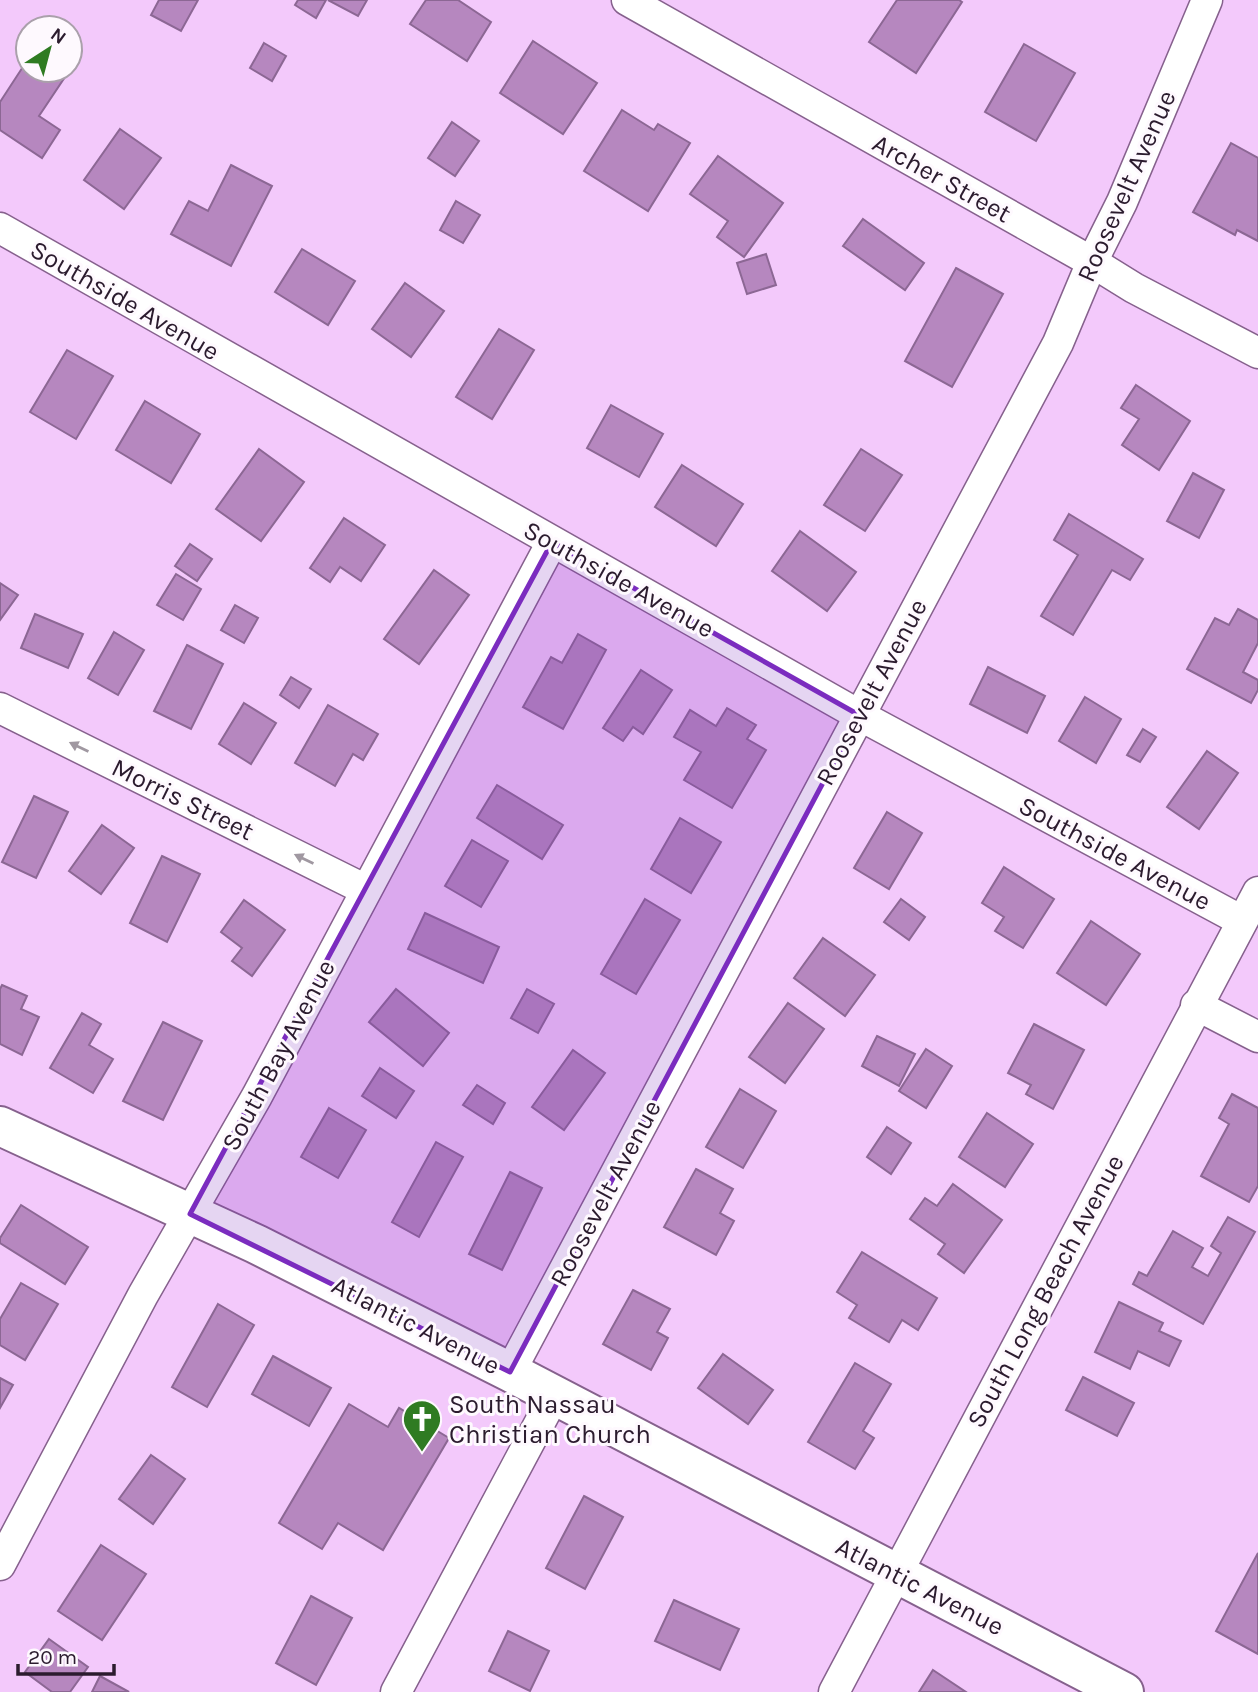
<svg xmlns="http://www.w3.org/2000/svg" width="1258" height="1692" font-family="Karla,sans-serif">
  <rect width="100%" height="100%" fill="#f3c9fb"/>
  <g fill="#b687bf" stroke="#8c6794" stroke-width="2">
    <polygon points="159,0 198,0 181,31 151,15"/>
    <polygon points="298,0 326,0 316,18 295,5"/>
    <polygon points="328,0 367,0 358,16"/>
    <polygon points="426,0 458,0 491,22 467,61 410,24"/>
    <polygon points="897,0 959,0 962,2 916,73 869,42"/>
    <polygon points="533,41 597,83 563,134 500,93"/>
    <polygon points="264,43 286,56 272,81 250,68"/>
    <polygon points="1024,44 1075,73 1036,141 985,112"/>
    <polygon points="28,59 28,70 54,70 65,77 39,116 60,130 42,158 0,130 0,102"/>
    <polygon points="622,110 654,130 658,124 690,143 648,211 584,171"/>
    <polygon points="452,122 479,141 455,176 428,158"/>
    <polygon points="120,129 161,158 124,209 84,180"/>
    <polygon points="1231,143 1258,158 1258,241 1237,230 1235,235 1193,212"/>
    <polygon points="718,156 783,203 744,257 717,237 728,221 690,194"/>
    <polygon points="231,165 272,186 231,266 171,234 189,201 208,211"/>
    <polygon points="456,201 480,215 463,243 440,230"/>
    <polygon points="863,219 924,263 905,290 843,246"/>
    <polygon points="302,249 355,281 328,325 275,292"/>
    <polygon points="766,254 776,285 747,294 737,263"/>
    <polygon points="956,268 1003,294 952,387 905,361"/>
    <polygon points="405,283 444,311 411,357 372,329"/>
    <polygon points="499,329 534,350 492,419 456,397"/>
    <polygon points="67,350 113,376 76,439 30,412"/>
    <polygon points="1136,385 1190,421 1159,470 1122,445 1139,419 1121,408"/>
    <polygon points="145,401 200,434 171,483 116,450"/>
    <polygon points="611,405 663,434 639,477 587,448"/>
    <polygon points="259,449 304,482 261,541 216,509"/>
    <polygon points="861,449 902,475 865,531 824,505"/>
    <polygon points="682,465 743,504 716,546 655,507"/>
    <polygon points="1193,473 1224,490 1199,538 1167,521"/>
    <polygon points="1069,514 1143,559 1130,580 1112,570 1073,635 1041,616 1078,555 1054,540"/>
    <polygon points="344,518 385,545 361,581 340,567 330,582 310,568"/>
    <polygon points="800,531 856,572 827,611 772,571"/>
    <polygon points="190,544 212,559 197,581 175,566"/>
    <polygon points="434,570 469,595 419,664 384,639"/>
    <polygon points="176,574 201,589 183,620 157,605"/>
    <polygon points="0,583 18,595 0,620"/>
    <polygon points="235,605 258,618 244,643 221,630"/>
    <polygon points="1238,609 1258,620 1258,643 1243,672 1258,680 1258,690 1251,703 1187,669 1215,618 1229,625"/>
    <polygon points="35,614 83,634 68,668 21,648"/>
    <polygon points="114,632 144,650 118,695 88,678"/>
    <polygon points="578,634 606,650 563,729 523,707 551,657 562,663"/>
    <polygon points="187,645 223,664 191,729 154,711"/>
    <polygon points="988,667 1045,696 1027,733 970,704"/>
    <polygon points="641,670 672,690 643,734 633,727 623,741 603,728"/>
    <polygon points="291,677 311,689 299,708 280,695"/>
    <polygon points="1085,697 1121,719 1096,763 1059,741"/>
    <polygon points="244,703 276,723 251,764 219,744"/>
    <polygon points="328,705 378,734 363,760 353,754 335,786 295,763"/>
    <polygon points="727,708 756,725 747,739 766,750 732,808 684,780 701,752 674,737 690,710 716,726"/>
    <polygon points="1143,729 1156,737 1140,762 1127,755"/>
    <polygon points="1207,751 1238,773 1199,829 1167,807"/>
    <polygon points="497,785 563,825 542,859 477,818"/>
    <polygon points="34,796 68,812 36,878 2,862"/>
    <polygon points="887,812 922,833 889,889 854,868"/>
    <polygon points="680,818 721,842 691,893 651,869"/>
    <polygon points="102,825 134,848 101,894 69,871"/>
    <polygon points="472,840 508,861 481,907 445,886"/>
    <polygon points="162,856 200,874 167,942 130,923"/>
    <polygon points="1004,867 1054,899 1023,948 995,931 1004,917 982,903"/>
    <polygon points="645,899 680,920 636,994 601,974"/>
    <polygon points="901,899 925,917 909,940 884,922"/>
    <polygon points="244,900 285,930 252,976 232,961 242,948 221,932"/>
    <polygon points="425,913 499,947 483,983 408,949"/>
    <polygon points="1091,921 1140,954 1106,1005 1057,973"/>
    <polygon points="823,938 875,975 845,1016 794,978"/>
    <polygon points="2,985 27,996 21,1009 39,1017 22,1055 0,1044 0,989"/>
    <polygon points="396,989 449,1033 423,1066 369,1022"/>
    <polygon points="527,989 554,1004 538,1033 511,1018"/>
    <polygon points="788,1003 824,1029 785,1083 749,1057"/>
    <polygon points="82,1013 101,1024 89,1045 113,1059 93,1093 50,1068"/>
    <polygon points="163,1022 202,1041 163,1120 123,1101"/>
    <polygon points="1034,1024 1084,1050 1053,1109 1026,1094 1031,1085 1008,1073"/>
    <polygon points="877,1036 915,1054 899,1086 862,1066"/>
    <polygon points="926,1049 952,1066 926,1108 899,1091"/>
    <polygon points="573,1050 605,1073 564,1130 532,1107"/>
    <polygon points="380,1068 414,1091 396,1118 362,1096"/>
    <polygon points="477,1085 505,1103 493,1124 463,1105"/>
    <polygon points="740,1089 776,1111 743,1168 706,1147"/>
    <polygon points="1232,1094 1258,1108 1258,1186 1249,1202 1201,1176 1229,1124 1219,1118"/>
    <polygon points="329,1108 366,1130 338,1178 301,1157"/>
    <polygon points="987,1113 1033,1144 1005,1187 959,1157"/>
    <polygon points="887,1127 911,1143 891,1174 867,1157"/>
    <polygon points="436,1142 463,1157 419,1237 392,1222"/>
    <polygon points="696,1169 733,1189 720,1213 734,1221 716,1255 664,1227"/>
    <polygon points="510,1172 542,1188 502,1270 469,1254"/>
    <polygon points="953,1184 1002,1220 964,1273 938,1254 945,1244 910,1219 925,1198 937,1206"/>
    <polygon points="21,1205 88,1247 65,1284 0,1243 0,1238"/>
    <polygon points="1228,1217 1255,1232 1203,1324 1133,1284 1139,1272 1147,1276 1173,1231 1203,1248 1192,1267 1208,1276 1221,1253 1211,1246"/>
    <polygon points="862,1252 937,1298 918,1330 902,1320 889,1342 849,1318 857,1305 837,1292"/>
    <polygon points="21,1283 58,1304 25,1360 0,1345 0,1319"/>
    <polygon points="633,1290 670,1309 657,1332 668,1338 651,1370 603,1344"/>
    <polygon points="1119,1302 1163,1323 1159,1331 1181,1341 1169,1366 1138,1351 1130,1369 1095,1352"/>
    <polygon points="218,1304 254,1325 207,1407 172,1387"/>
    <polygon points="723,1354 773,1390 748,1424 698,1388"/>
    <polygon points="273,1356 331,1388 309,1426 252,1394"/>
    <polygon points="855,1363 891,1384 863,1431 874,1438 855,1469 808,1442"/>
    <polygon points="1083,1377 1134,1403 1117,1436 1066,1410"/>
    <polygon points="0,1378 13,1385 0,1408"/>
    <polygon points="349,1404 388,1427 399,1408 449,1438 383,1550 338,1523 322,1549 279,1523"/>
    <polygon points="151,1455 185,1479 153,1524 119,1499"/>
    <polygon points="584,1496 623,1517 585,1589 546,1568"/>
    <polygon points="101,1545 146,1574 102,1640 58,1611"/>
    <polygon points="1258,1553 1258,1654 1216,1631"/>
    <polygon points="311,1596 352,1618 316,1685 276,1663"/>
    <polygon points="674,1600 739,1629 720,1670 655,1641"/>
    <polygon points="508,1631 549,1651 530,1691 489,1671"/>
    <polygon points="49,1639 88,1667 70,1692 52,1692 25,1672"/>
    <polygon points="933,1670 966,1692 919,1692"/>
    <polygon points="100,1676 129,1692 92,1692"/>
  </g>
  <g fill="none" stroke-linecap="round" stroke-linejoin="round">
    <g stroke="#86618d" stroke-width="33">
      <g id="minor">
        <polyline points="627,0 1092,262 1134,288 1258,353"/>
        <polyline points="0,228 859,715 1242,921"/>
        <polyline points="0,708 366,890"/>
        <polyline points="1196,1005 1258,1037"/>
        <polyline points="510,1372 1058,343 1092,262 1122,202 1207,0"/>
        <polyline points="0,1565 143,1295 257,1096 552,542"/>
        <polyline points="396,1692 554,1396"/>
        <polyline points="834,1692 1258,892"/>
      </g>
    </g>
    <g stroke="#86618d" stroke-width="42">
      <polyline id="secondary" points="0,1126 256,1244 510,1372 1124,1692"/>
    </g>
    <use href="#minor" stroke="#fff" stroke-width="30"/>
    <use href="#secondary" stroke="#fff" stroke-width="38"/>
  </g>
  <defs><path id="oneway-solid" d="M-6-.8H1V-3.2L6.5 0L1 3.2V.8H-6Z" transform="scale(1.75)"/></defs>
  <g fill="#a098a1">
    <use href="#oneway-solid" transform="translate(79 747) rotate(-154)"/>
    <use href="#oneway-solid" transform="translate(304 859) rotate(-154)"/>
  </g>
  <path fill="#7b2cbf" fill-opacity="0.2" stroke="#7b2cbf" stroke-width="5" stroke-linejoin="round" d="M552 542 859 715 510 1372 190 1214Z"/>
  <defs>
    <g id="church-pin" transform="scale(2.0125)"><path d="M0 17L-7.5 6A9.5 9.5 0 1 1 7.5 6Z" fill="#2f7b22" stroke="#fef9fe"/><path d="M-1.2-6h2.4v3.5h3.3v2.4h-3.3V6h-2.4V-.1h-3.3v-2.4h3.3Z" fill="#fff"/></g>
  </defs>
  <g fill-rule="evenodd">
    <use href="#church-pin" x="422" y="1419"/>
  </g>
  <g text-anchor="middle" stroke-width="6" stroke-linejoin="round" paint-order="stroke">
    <g font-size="26" fill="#2b1b2e" stroke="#fef9fe">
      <text transform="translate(942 178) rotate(29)" y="9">Archer Street</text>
      <text transform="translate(1126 186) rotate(-66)" y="9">Roosevelt Avenue</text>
      <text transform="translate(125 300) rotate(30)" y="9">Southside Avenue</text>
      <text transform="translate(619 579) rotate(29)" y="9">Southside Avenue</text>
      <text transform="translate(871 692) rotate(-62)" y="9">Roosevelt Avenue</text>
      <text transform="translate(183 799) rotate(26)" y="9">Morris Street</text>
      <text transform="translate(1115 853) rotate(28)" y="9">Southside Avenue</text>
      <text transform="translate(278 1055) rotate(-62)" y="9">South Bay Avenue</text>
      <text transform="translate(605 1193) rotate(-62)" y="9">Roosevelt Avenue</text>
      <text transform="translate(1045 1291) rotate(-62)" y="9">South Long Beach Avenue</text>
      <text transform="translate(416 1325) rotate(27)" y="9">Atlantic Avenue</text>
      <text transform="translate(920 1586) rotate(27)" y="9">Atlantic Avenue</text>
    </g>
    <g font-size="26" fill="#2b1b2e" stroke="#fef9fe" text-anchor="start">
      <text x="449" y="1413">South Nassau<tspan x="449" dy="30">Christian Church</tspan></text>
    </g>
  </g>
  <g transform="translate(49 49) rotate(36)"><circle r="33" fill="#fef9fe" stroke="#aaa0ab" stroke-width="2"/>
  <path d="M0-5L12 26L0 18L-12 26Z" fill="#2f7b22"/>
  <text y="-10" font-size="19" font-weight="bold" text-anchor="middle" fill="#2b1b2e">N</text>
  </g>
  <path d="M18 1664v10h96v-10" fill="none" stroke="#2b1b2e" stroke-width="3.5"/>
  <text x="28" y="1664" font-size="21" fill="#2b1b2e" stroke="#fef9fe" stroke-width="5" paint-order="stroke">20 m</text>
</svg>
